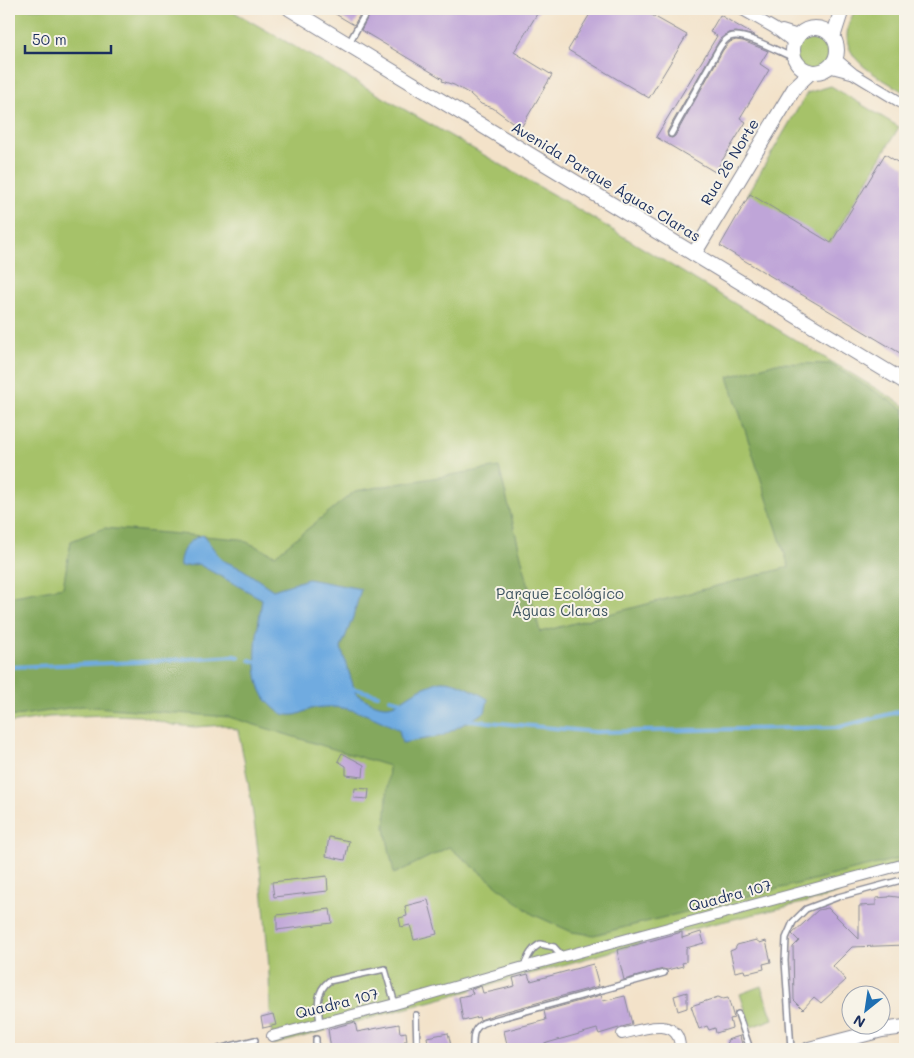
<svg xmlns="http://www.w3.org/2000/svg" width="914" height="1058" font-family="Mali,sans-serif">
  <rect width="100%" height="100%" fill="#f7f3e8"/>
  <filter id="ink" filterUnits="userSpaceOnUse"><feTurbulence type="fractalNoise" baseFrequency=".02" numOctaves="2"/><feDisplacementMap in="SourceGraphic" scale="10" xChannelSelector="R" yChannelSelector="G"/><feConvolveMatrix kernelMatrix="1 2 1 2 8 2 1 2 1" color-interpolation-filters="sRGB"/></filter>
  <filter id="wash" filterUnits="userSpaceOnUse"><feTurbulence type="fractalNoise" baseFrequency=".0096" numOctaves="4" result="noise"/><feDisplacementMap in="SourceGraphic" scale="20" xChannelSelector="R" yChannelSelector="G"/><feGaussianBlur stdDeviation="1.12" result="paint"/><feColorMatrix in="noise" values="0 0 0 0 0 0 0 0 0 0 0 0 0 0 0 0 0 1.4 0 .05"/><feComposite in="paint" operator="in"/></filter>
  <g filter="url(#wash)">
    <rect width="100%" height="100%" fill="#f3e2c9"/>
    <g fill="#a6c269" stroke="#607864">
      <path d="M9 9H229L566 202 905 406V869L820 899 704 926 273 1045C269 1015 270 984 268 954 262 879 254 803 238 730L224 725 195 727 173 725 140 716 108 715 49 717 9 723Z"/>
      <path d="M856 9H905V93C872 72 828 55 856 9Z"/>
      <circle cx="811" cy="51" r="19"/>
      <polygon points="831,86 899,127 830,243 747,195 807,93"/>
      <polygon points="761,986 773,1019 751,1027 740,994"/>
    </g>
    <polygon fill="#84a85d" stroke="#506c5e" points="776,363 830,364 905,410 905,857 594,935 572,932 532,914 449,847 394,874 385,828 389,766 229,717 82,706 9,717 9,597 63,587 71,541 104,528 240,539 275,555 355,491 499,467 540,632 789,567 728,377"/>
    <path fill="#6fabe0" stroke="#456d9f" d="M203 535 222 560 242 569 273 590 308 579 361 589 353 617 341 648 356 694C398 720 393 698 430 685 433 684 438 681 441 681 456 680 476 692 488 699L485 712 442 736 402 743 399 730C372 716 346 703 315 708 308 709 300 715 293 715 284 716 278 712 272 706 246 684 258 629 262 599L198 564 180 567C179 552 188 539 203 535Z"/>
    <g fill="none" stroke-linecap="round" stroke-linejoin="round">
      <g stroke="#6fabe0" stroke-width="4">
        <polyline points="250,660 260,663"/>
        <polyline points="9,667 138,662 234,656 239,657"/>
        <polyline points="351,688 378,695"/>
        <polyline points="390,699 403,702"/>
        <polyline points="468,720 596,732 840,727 905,710"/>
      </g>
    </g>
    <g id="blocks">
      <g fill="#bfa5d8">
        <polygon points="327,9 363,9 354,25"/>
        <polygon points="372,9 540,9 514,52 552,75 522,126 520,125 519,127 493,108 481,104 470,94 454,85 442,81 443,79 361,30"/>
        <polygon points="593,9 641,9 687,35 649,98 568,50"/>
        <polygon points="720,15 755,36 736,32 728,33 720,39 667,132 668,137 672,138 675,136 723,50 730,42 736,40 743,41 768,51 760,64 769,70 740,118 746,122 715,172 656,137 717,36 710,32"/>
        <polygon points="885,154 905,167 905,356 720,246 750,194 831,243"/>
        <polygon points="342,753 364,765 363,777 346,775 346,766 338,761"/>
        <polygon points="355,788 369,789 368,799 354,798"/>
        <polygon points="329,837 349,841 345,860 326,856"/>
        <polygon points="327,876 328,891 274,897 272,882"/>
        <polygon points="889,896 905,898 905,945 852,947 833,966 846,980 821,1003 814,997 803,1009 794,1000 793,947 799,941 792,934 818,910 828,908 859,939 859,906 876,905 876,898 889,897"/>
        <polygon points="428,900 437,934 414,940 410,925 401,927 399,918 407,916 405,906"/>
        <polygon points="330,909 332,923 277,930 277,915"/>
        <polygon points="682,932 682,938 701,932 704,943 686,948 686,962 682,963 683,966 667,970 663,969 624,980 617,950"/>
        <polygon points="756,940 760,943 766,941 771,962 763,964 764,969 752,972 745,973 744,970 735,972 730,951 735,949 737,945"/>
        <polygon points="593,964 599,986 496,1014 480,1020 479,1017 463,1021 459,997 473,994 471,989 481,986 483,993 490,992 515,986 513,978 528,974 530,980 531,981"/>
        <polygon points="687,992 687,1008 678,1011 674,996"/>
        <polygon points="601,995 603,1001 625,996 632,1024 599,1034 597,1029 547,1043 534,1049 508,1049 504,1031 546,1020 544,1011"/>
        <polygon points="718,997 723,999 728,998 734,1018 730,1019 732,1028 716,1033 715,1028 709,1030 707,1026 699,1029 691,1006"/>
        <polygon points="273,1014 276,1025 263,1028 261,1017"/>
        <polygon points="355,1022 357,1032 399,1024 400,1033 406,1032 407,1041 404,1041 406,1049 331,1049 328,1029"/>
        <polygon points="448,1033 452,1049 429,1049 427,1037"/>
        <polygon points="740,1036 743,1049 729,1049 727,1040"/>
      </g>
    </g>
  </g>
  <g filter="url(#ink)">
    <use href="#blocks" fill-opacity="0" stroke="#878894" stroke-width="1"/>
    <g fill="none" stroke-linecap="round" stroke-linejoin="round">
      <g stroke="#878894" stroke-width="8">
        <g id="lane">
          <polyline points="349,43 368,9"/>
          <path d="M671 134 717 52C720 47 723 40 730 37 743 31 781 53 794 58"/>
          <path d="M524 966C528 957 531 949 540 944L554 947 562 956"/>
          <polyline points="738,1014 750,1049"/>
          <polyline points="416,1015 417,1049"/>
          <path d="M320 1023C318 1008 315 992 329 981L385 969 395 1004"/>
          <polyline points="316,1039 316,1049"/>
          <polyline points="219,1049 255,1040"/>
          <path d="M473 1049C473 1038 472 1029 483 1023L664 973"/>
          <polyline points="791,1049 785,961 786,938 793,922 806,909 838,897 905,879"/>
        </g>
      </g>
      <g stroke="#878894" stroke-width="12">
        <g id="street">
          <polyline points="741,9 774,28 794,43"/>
          <polyline points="782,30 798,35"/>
          <polyline points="835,58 854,74 905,105"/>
          <polyline points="828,67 851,73"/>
          <path d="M622 1034C642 1029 680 1015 680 1049"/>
          <polyline points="272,1036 395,1004 524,967 905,864"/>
        </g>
      </g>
      <g stroke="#878894" stroke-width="16">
        <g id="secondary">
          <polyline points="290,9 905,382"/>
          <circle cx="815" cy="50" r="22"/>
          <polyline points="833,37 842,9"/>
          <polyline points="694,254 795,87 811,72"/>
          <polyline points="809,1049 882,1030 905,1027"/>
        </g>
      </g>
      <use href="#lane" stroke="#fff" stroke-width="5"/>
      <use href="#street" stroke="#fff" stroke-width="10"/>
      <use href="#secondary" stroke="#fff" stroke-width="14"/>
    </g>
  </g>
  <g text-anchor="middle" stroke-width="4" stroke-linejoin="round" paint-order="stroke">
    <g font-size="15" fill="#1b2f5e" stroke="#f7f3e8">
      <text transform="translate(730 162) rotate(-59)" y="5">Rua 26 Norte</text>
      <text transform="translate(606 182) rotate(31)" y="5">Avenida Parque Águas Claras</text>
      <text transform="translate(730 896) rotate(-15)" y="5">Quadra 107</text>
      <text transform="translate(337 1004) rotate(-14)" y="5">Quadra 107</text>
    </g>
    <g font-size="15" fill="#3e5461" stroke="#f7f3e8">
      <text x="560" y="599">Parque Ecológico<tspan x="560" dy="17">Águas Claras</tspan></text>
    </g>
  </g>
  <rect width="914" height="1058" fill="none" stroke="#f7f3e8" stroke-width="30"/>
  <g transform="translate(866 1010) rotate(210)"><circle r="24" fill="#f7f3e8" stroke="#9fa5b1"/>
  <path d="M0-4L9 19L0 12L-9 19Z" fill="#1f6fb2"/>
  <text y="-8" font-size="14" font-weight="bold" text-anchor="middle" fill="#1b2f5e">N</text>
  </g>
  <path d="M25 45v8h86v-8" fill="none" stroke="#1b2f5e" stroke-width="2.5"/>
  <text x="32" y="45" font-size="15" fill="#1b2f5e" stroke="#f7f3e8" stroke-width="4" paint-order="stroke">50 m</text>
</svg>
